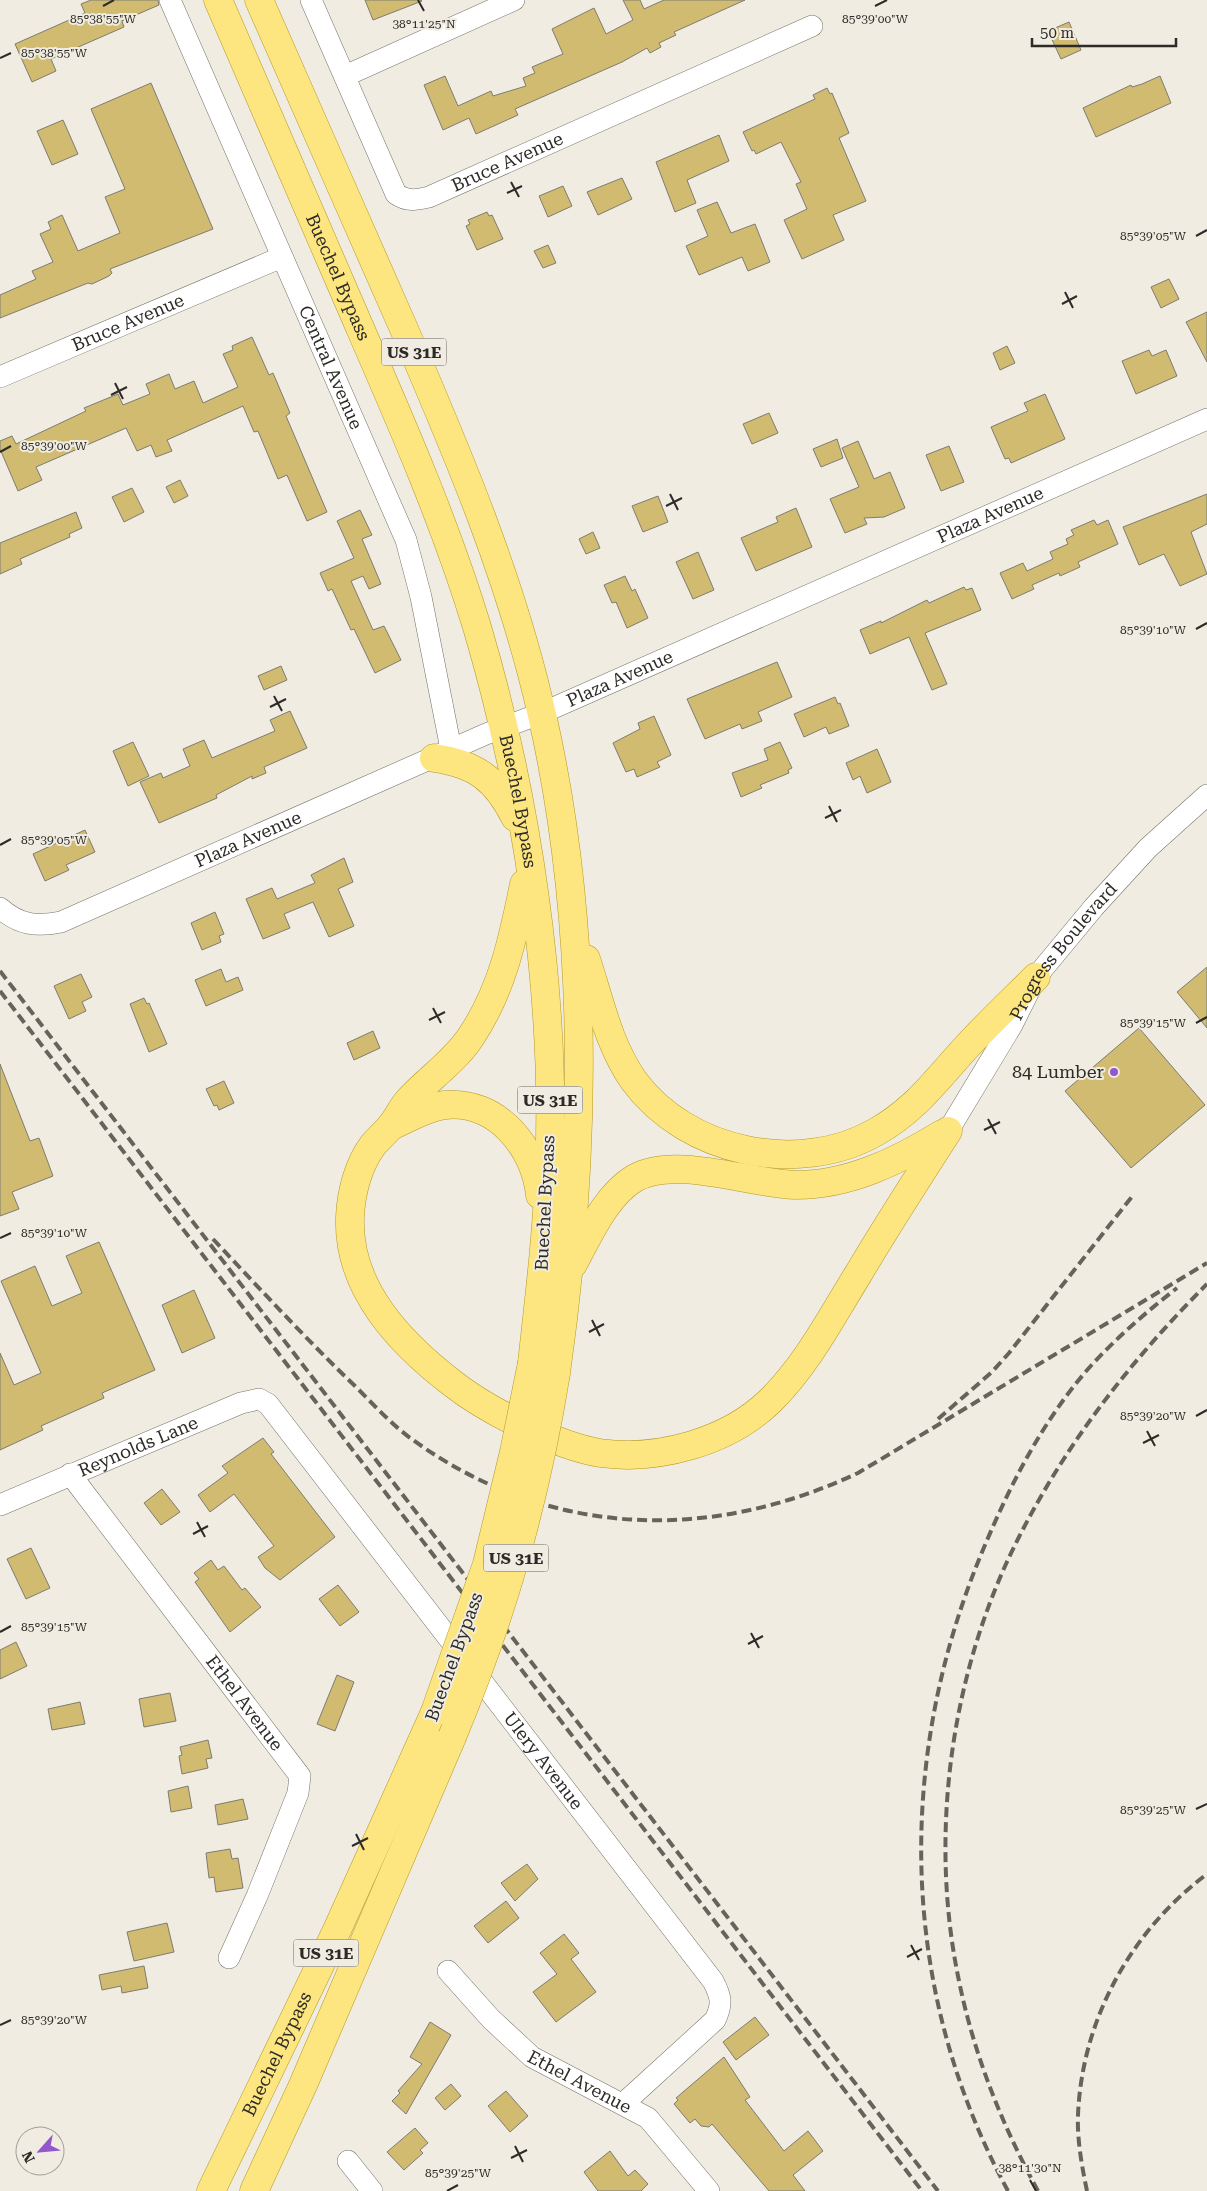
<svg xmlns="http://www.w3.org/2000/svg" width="1207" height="2191" font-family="'Roboto Serif',serif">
  <rect width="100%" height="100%" fill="#f0ece1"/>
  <g fill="#d0bb70" stroke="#7e7c71">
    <polygon points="91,0 158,0 159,5 122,21 124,27 51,59 56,71 32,82 15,44 85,13 81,4"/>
    <polygon points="365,0 421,0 422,1 373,20"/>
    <polygon points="623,0 640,0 644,9 664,0 745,0 674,32 676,35 659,43 661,47 650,53 647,48 622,62 515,109 518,115 476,134 469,118 443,130 424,85 445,76 458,106 491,91 493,96 526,86 523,78 535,73 532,67 563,54 552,29 594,8 606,34 633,20"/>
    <polygon points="1069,22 1081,50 1061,59 1048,31"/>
    <polygon points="1160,76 1171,103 1096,137 1083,108 1131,85 1132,87 1142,84"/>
    <polygon points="151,83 213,229 110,269 112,273 109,276 92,284 88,283 0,318 0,295 36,279 32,271 53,262 40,234 51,229 48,222 62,215 78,251 120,233 105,197 125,189 91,109"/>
    <polygon points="827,88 830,94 832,93 849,133 839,138 866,201 833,215 844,240 802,259 784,220 807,209 796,184 801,182 781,142 756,154 754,150 752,151 743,132 815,99 813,95"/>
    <polygon points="63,120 78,154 52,165 37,131"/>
    <polygon points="719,135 729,161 687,180 696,203 675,212 656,162"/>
    <polygon points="622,178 632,199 598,215 587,192"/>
    <polygon points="563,186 572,206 548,217 539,196"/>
    <polygon points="717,202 731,233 755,224 770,262 748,271 742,257 699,275 686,246 708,236 697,210"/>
    <polygon points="487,212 489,216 492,215 503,239 477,250 466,226 470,224 468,220"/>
    <polygon points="548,245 556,263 543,268 534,251"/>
    <polygon points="1169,279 1179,299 1161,308 1151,287"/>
    <polygon points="1207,312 1207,362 1186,322"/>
    <polygon points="252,337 269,375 273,373 290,413 286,416 327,512 307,521 287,475 278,479 258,431 254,432 243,406 167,440 172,451 156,457 151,445 137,451 126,428 36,467 42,480 18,491 0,449 0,441 12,436 16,444 86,411 84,408 118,394 123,405 150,394 146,384 169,374 175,389 194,381 203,403 238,387 223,354 233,350 232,346"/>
    <polygon points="1007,346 1015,363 1000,370 993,353"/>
    <polygon points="1149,350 1152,356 1166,350 1177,376 1136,394 1122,361"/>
    <polygon points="1045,394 1065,439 1011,463 1009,458 1005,459 991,427 1028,411 1024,403"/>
    <polygon points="769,413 778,433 752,444 743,424"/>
    <polygon points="837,439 843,458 821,467 813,449"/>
    <polygon points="858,441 874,479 890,472 905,508 884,517 864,518 867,524 845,533 830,499 859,487 842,448"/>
    <polygon points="949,446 964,482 941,491 926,455"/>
    <polygon points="180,480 188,496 174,503 166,487"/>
    <polygon points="132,488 144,512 124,522 112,497"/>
    <polygon points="1207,494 1207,524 1191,532 1207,574 1180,586 1164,554 1139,565 1123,527"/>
    <polygon points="658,496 668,522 643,532 632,506"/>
    <polygon points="796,508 812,547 756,571 741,538 778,522 776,517"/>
    <polygon points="360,510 372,535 362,539 381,584 369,589 363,576 351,581 373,630 384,626 401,660 375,673 354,629 351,630 332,589 328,591 320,573 354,558 337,521"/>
    <polygon points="76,512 82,528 69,534 70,537 20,559 22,564 0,574 0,543"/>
    <polygon points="1094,520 1097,525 1108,520 1118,544 1078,562 1080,567 1060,576 1059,573 1032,585 1034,589 1012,599 1000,573 1023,563 1027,571 1053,559 1050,552 1068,544 1066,539 1074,535 1071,530"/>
    <polygon points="593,532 600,548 586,554 579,539"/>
    <polygon points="698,552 714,590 693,599 676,562"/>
    <polygon points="625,576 632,591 635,589 648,618 627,628 616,602 612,603 604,585"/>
    <polygon points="964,587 966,590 972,588 981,610 925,633 947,684 932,690 909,637 870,654 860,630 881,621 881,623 927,600 929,603"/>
    <polygon points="777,662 792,697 758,712 762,721 742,729 740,724 705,739 687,699"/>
    <polygon points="281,666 287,680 264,690 258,676"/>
    <polygon points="835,697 838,704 840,703 849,726 829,734 826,727 804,737 794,714"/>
    <polygon points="290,711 307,748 264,767 266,773 252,779 252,776 216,795 217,798 159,823 140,782 161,773 163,778 190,766 183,749 204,740 212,758 275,731 270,720"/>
    <polygon points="654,716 671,755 657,762 660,767 637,777 634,769 626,772 613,743 640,729 638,723"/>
    <polygon points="133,742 149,776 128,786 113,751"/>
    <polygon points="780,742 792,768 788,770 789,773 760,785 762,788 741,797 732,773 768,760 764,749"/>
    <polygon points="877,749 891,782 867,793 860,776 853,780 846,763"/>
    <polygon points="85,830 95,852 66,865 69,870 45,881 33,854"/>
    <polygon points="344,858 353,882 338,889 354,926 329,937 313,902 284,914 290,928 263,939 246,899 272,888 277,899 315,883 311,875"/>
    <polygon points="215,912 224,934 219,936 221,942 202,950 191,923"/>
    <polygon points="1207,967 1207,1028 1177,992"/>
    <polygon points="221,969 226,982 238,977 243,990 206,1006 195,980"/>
    <polygon points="81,974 92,997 82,1002 86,1011 69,1019 54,986"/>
    <polygon points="144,998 147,1004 149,1003 167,1044 149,1052 130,1004"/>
    <polygon points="1139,1028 1205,1105 1131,1168 1065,1091"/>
    <polygon points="373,1031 380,1048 354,1060 347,1043"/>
    <polygon points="0,1064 30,1141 39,1138 53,1176 12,1192 19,1209 0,1216"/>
    <polygon points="224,1081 234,1103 219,1110 217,1105 214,1106 206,1089"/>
    <polygon points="99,1242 155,1370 102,1393 104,1398 41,1426 43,1430 0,1450 0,1353 14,1385 41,1373 1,1281 35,1266 52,1306 82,1293 66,1256"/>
    <polygon points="194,1290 215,1338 182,1353 162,1305"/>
    <polygon points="263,1438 274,1452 271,1454 335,1537 280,1580 265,1568 258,1557 274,1546 234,1494 210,1512 198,1495 228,1473 222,1466"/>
    <polygon points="162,1489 180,1512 161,1525 144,1503"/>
    <polygon points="31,1548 50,1588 26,1599 7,1559"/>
    <polygon points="211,1560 218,1570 224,1566 242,1590 245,1588 261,1607 230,1632 195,1582 199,1579 194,1573"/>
    <polygon points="338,1585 359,1612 340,1626 319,1599"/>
    <polygon points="16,1642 27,1666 0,1679 0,1650"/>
    <polygon points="337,1675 354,1682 335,1731 317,1724"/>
    <polygon points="170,1693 176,1721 144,1727 139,1699"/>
    <polygon points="80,1702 85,1724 52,1730 48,1709"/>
    <polygon points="208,1740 212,1758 206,1759 208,1768 182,1774 179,1756 182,1755 180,1747"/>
    <polygon points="188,1786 192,1808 171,1812 168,1791"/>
    <polygon points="243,1799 248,1819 218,1825 215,1805"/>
    <polygon points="230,1849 232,1859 238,1858 243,1888 216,1892 214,1877 209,1878 206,1853"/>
    <polygon points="527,1864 538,1879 515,1901 501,1883"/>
    <polygon points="506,1901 519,1918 488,1943 474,1926"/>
    <polygon points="167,1923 174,1952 134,1961 127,1932"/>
    <polygon points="564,1934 579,1953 571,1959 596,1992 556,2022 533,1992 557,1974 540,1953"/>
    <polygon points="144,1966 148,1988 122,1993 121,1986 102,1990 99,1975"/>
    <polygon points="755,2017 769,2035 736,2060 723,2042"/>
    <polygon points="430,2022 451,2035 406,2114 392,2101 400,2093 398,2091 422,2064 410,2057"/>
    <polygon points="724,2057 750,2097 745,2100 784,2151 808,2131 823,2151 793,2175 805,2191 769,2191 712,2124 709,2127 701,2126 695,2119 690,2123 674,2104 678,2100 676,2098"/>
    <polygon points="451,2084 461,2096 445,2110 435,2098"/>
    <polygon points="506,2091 528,2116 510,2132 488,2106"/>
    <polygon points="415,2128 428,2143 420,2150 423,2153 404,2170 387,2152"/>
    <polygon points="610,2151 628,2176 635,2170 648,2184 641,2191 598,2191 584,2172"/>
  </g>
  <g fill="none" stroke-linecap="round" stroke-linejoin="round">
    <g stroke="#747267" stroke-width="22">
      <g id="minor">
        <path id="s1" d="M170 0 406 540 421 597 451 749"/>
        <path id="s2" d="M311 0 396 194C408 202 416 200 429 197L812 26"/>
        <polyline points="345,76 514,0"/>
        <path id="s3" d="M0 377 282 257"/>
        <path id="s4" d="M0 908C19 925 37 927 61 922L486 734 542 713 1207 419"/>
        <path id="s5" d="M948 1131 1012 1025 1036 977 1094 907 1148 848 1207 795"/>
        <path id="s6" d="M70 1474 300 1776 298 1793 257 1896 229 1958"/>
        <path id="s7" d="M0 1505 241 1403 259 1399 268 1404 713 1981C721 1996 723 2004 715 2020L624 2103"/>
        <path id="s8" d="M448 1971 491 2019 532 2057 648 2118 709 2191"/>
        <polyline points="348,2161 372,2191"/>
      </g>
    </g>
    <g stroke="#b39928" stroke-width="29">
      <g id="primary">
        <path id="s9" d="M218 0C264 107 311 214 357 321 401 422 445 522 477 627 527 796 557 996 549 1171 547 1235 539 1299 532 1363"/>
        <path d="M259 0C307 110 356 219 404 329 458 454 512 581 542 715 591 931 587 1154 556 1373"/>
        <path d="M434 758C476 764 496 779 515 817"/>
        <path d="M524 884C513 939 502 991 470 1038 453 1063 428 1079 408 1101 401 1109 397 1119 390 1127 385 1133 378 1139 373 1145 358 1165 351 1193 350 1217 347 1288 400 1343 452 1383 486 1410 557 1446 600 1453 658 1461 728 1442 770 1401 806 1366 831 1318 857 1276 886 1227 917 1179 948 1131"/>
        <path d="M586 959C600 1001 608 1044 634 1081 687 1153 799 1176 876 1132 919 1108 941 1073 974 1039 994 1018 1015 998 1036 977"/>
        <path d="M391 1126C408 1119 426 1107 445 1105 497 1100 535 1147 540 1195"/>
        <path d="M573 1264C589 1235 606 1195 635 1178 676 1155 749 1184 796 1185 849 1185 898 1161 942 1134"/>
        <path id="s10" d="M211 2191 337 1930 435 1712"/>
        <polyline points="254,2191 303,2085 452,1737"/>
      </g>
    </g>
    <use href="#minor" stroke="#fff" stroke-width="21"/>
    <use href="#primary" stroke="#fde57f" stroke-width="28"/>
    <g stroke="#66635d" stroke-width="4" stroke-dasharray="10 5" stroke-linecap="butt">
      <polyline points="0,971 938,2191"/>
      <polyline points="0,991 922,2191"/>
      <path d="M213 1239C260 1289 306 1339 355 1386 374 1405 392 1425 413 1440 549 1538 709 1543 858 1473L1207 1263"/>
      <polyline points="938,1419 992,1372 1009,1353 1134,1194"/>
      <path d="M1008 2191C898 1988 895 1756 985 1545 1012 1481 1043 1421 1088 1369 1115 1339 1145 1313 1177 1288"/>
      <path d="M1038 2191C1002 2125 974 2055 959 1981 928 1834 951 1670 1019 1537 1067 1442 1132 1359 1207 1284"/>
      <path d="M1087 2191C1082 2167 1077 2140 1078 2115 1082 2019 1131 1931 1207 1874"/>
    </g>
    <g stroke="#b39928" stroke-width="29" stroke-linecap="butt">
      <g id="primary-bridge">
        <polyline points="435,1712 487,1564 514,1452 532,1363"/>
        <path d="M452 1737C503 1614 535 1503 556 1373"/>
      </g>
    </g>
    <use href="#primary-bridge" stroke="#fde57f" stroke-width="28"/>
  </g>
  <path fill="none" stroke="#2d2b27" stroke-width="2" d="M418 0 424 11M103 6 114 0M875 6 887 0M0 58 11 53M511 182 519 197M507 193 522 186M1196 236 1207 230M1065 292 1073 308M1062 304 1077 296M115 383 123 399M111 395 127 387M0 452 11 446M670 494 678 510M666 506 682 498M1196 629 1207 623M274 696 282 711M270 707 286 699M829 806 837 822M825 818 841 810M0 845 11 839M433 1008 441 1023M429 1020 445 1012M1196 1023 1207 1017M988 1119 996 1134M984 1130 1000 1122M0 1238 11 1233M592 1320 600 1336M589 1332 604 1324M1196 1416 1207 1410M1147 1431 1155 1446M1143 1443 1159 1435M197 1522 205 1537M193 1534 208 1526M0 1632 11 1626M751 1633 759 1648M748 1644 763 1636M1196 1809 1207 1804M356 1834 364 1850M352 1846 368 1838M911 1945 919 1960M907 1957 922 1949M0 2025 11 2020M515 2146 523 2162M511 2158 527 2150M1030 2180 1036 2191M447 2191 458 2185"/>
  <circle fill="#9256cd" stroke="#f0ece1" stroke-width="2" cx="1114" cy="1072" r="5"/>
  <g text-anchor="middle" stroke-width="4" stroke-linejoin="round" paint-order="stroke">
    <g fill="#f0ece1" stroke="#68655f" stroke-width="1">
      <rect x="381.5" y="338.5" width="65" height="27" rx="4"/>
      <rect x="517.5" y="1086.5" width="65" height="27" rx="4"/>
      <rect x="483.5" y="1544.5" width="65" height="27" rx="4"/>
      <rect x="293.5" y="1939.5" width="65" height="27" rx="4"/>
    </g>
    <g font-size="16" font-weight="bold" fill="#2d2b27">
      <text x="414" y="358">US 31E</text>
      <text x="550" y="1106">US 31E</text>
      <text x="516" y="1564">US 31E</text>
      <text x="326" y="1959">US 31E</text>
    </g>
    <g font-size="18" fill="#2d2b27" stroke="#f0ece1">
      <text dy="6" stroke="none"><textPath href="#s2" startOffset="332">Bruce Avenue</textPath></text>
      <text dy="6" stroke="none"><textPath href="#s9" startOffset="302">Buechel Bypass</textPath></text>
      <text dy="6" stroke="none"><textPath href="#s3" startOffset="139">Bruce Avenue</textPath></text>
      <text dy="6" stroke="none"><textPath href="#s1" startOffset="401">Central Avenue</textPath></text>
      <text dy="6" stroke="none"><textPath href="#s4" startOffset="1080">Plaza Avenue</textPath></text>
      <text dy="6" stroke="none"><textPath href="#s4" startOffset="675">Plaza Avenue</textPath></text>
      <text dy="6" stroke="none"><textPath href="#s9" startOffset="858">Buechel Bypass</textPath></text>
      <text dy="6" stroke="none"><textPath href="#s4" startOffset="270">Plaza Avenue</textPath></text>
      <text dy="6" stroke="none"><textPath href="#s5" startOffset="214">Progress Boulevard</textPath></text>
      <text transform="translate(545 1203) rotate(-87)" y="6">Buechel Bypass</text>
      <text dy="6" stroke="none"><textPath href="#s7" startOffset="150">Reynolds Lane</textPath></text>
      <text transform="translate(454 1657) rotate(-70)" y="6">Buechel Bypass</text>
      <text dy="6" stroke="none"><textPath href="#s6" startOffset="288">Ethel Avenue</textPath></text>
      <text dy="6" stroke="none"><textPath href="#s7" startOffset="741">Ulery Avenue</textPath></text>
      <text dy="6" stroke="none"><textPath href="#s10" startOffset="152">Buechel Bypass</textPath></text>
      <text dy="6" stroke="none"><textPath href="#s8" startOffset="174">Ethel Avenue</textPath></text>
    </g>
    <g font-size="18" fill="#2d2b27" stroke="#f0ece1" text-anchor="end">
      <text x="1104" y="1078">84 Lumber</text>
    </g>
  </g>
  <g font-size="12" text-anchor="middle" fill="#2d2b27" stroke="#f0ece1" stroke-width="4" stroke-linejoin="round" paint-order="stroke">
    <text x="875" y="23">85°39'00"W</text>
    <text x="103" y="23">85°38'55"W</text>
    <text x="424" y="28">38°11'25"N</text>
    <text x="54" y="57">85°38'55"W</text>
    <text x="1153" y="240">85°39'05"W</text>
    <text x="54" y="450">85°39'00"W</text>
    <text x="1153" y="634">85°39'10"W</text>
    <text x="54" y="844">85°39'05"W</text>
    <text x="1153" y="1027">85°39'15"W</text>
    <text x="54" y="1237">85°39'10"W</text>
    <text x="1153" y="1420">85°39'20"W</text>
    <text x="54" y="1631">85°39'15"W</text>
    <text x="1153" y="1814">85°39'25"W</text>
    <text x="54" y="2024">85°39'20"W</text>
    <text x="1030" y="2172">38°11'30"N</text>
    <text x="458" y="2177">85°39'25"W</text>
  </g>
  <g transform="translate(40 2151) rotate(243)"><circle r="24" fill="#f0ece1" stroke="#a29f97"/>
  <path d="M0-4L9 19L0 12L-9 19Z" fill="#9256cd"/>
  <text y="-8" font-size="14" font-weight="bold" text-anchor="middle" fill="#2d2b27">N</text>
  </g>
  <path d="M1032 38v8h144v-8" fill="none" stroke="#2d2b27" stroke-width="2.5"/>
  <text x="1040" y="38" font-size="15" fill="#2d2b27" stroke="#f0ece1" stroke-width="4" paint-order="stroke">50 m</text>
</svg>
